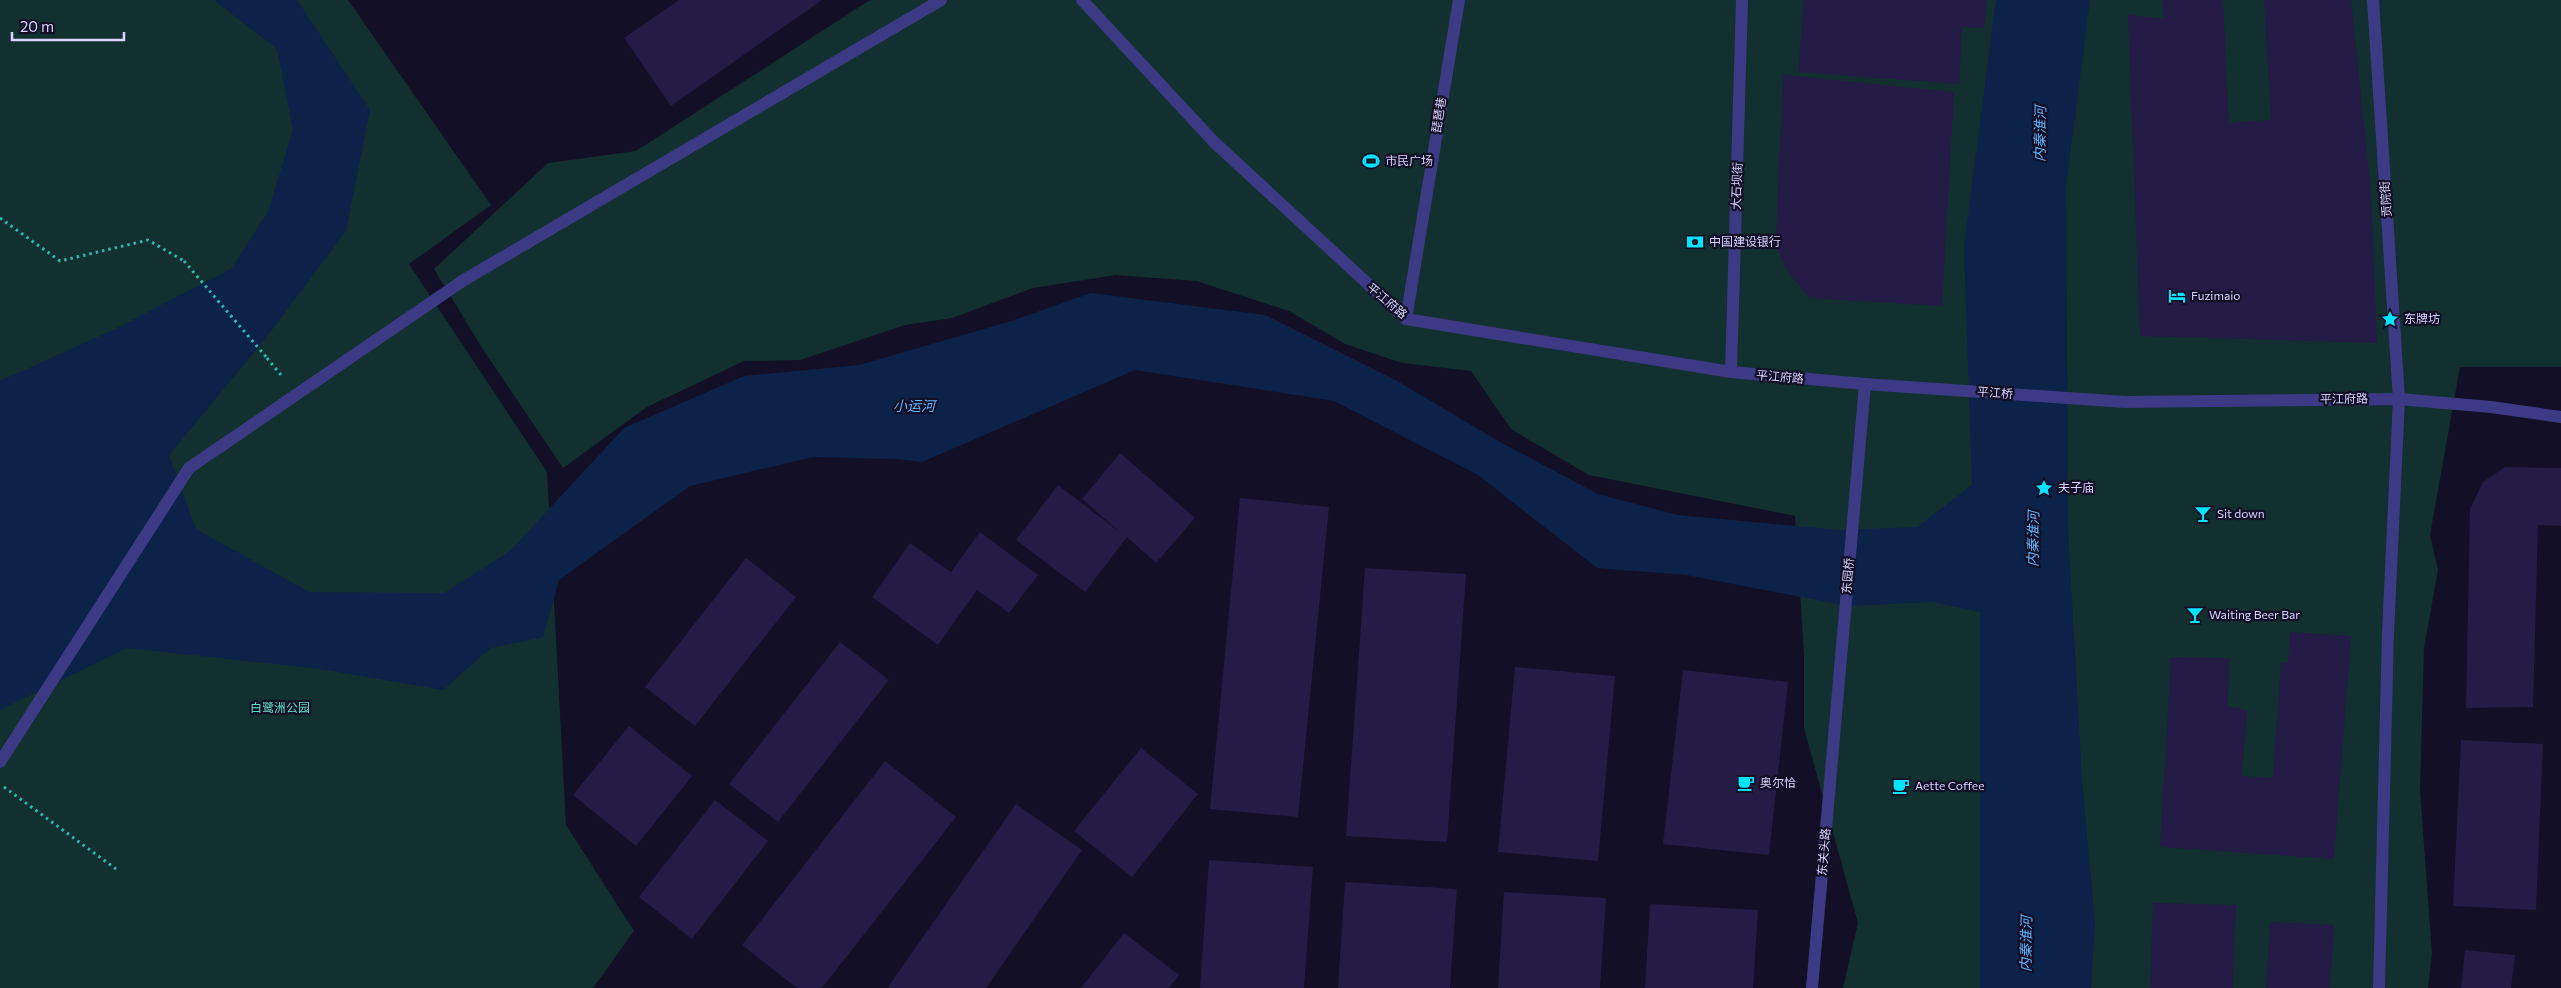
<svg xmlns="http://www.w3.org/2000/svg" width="2561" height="988" font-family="Commissioner,'Noto Sans SC',sans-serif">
  <rect width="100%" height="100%" fill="#130f26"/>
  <g fill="#12302f">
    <polygon points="0,0 348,0 491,205 409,264 547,472 566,825 634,931 593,988 0,988"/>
    <polygon points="870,0 2561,0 2561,367 2460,367 2430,535 2438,570 2424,648 2420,790 2432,954 2428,988 1843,988 1858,923 1804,728 1804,654 1795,516 1589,475 1511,429 1471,371 1402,363 1345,344 1289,311 1196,281 1116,275 1033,288 952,318 905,325 800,360 744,361 647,407 563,468 484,351 434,269 548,163 636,151"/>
  </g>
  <polygon fill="#0c2248" points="214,0 297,0 370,110 346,231 266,338 169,455 196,529 309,592 444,593 510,551 624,428 744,376 859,365 1008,322 1091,293 1265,315 1399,382 1500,442 1598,494 1678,515 1839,530 1917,527 1972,485 1964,246 1996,0 2090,0 2066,186 2068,528 2082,780 2095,924 2091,988 1980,988 1980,612 1933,602 1848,606 1686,575 1597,568 1478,475 1334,401 1135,370 922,462 897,459 813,457 690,486 559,580 543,637 491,648 443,690 320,669 127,648 0,710 0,381 111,331 231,269 268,212 293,130 277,49"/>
  <g fill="#241b47">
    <polygon points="679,0 822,0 671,106 624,38"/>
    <polygon points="1804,0 1987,0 1984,28 1962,27 1959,84 1798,72"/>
    <polygon points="2163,0 2223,0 2229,123 2271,120 2264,0 2351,0 2371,192 2377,343 2140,336 2128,15 2164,19"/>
    <polygon points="1783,75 1954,92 1942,306 1810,298 1790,275 1781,258 1776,237"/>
    <polygon points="1120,453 1195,518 1156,563 1127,537 1085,592 1016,540 1058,485 1121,533 1082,499"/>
    <polygon points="2505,467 2561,468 2561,526 2538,525 2533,707 2466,708 2470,509 2483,482"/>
    <polygon points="1240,498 1329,507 1298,817 1210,809"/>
    <polygon points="980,532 1038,575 1009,613 977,590 938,645 872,597 910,543 951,572"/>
    <polygon points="746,558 796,597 695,726 645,687"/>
    <polygon points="1365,568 1466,574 1447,842 1346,836"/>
    <polygon points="2290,632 2351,636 2334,859 2160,847 2171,657 2229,658 2228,706 2247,710 2242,776 2273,778 2281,662 2288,663"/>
    <polygon points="840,642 889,680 778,822 729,784"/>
    <polygon points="1515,667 1615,676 1598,861 1498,852"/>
    <polygon points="1683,670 1788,682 1769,855 1663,844"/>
    <polygon points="629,726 692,776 636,846 573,795"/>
    <polygon points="2461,740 2543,744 2536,910 2453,906"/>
    <polygon points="1141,748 1198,794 1132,877 1074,831"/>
    <polygon points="885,761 956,817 822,988 797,988 742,945"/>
    <polygon points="715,800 768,841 692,939 639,897"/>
    <polygon points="1016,804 1082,850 986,988 890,988 888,987"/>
    <polygon points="1209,860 1313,867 1304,988 1200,988"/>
    <polygon points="1345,882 1457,889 1450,988 1338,988"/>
    <polygon points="1504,892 1606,898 1600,988 1498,988"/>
    <polygon points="2153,903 2236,905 2233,988 2150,988"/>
    <polygon points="1650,904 1758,910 1753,988 1645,988"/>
    <polygon points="2270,922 2334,925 2330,988 2266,988"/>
    <polygon points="1124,933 1179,975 1169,988 1081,988"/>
    <polygon points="2465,950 2515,955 2511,988 2461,988"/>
  </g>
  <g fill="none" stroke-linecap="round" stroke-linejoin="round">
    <g stroke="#2fb8b0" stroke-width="3" stroke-dasharray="2.5 4" stroke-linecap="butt">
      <polyline points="0,218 60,261 148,240 184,261"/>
      <polyline points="267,358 281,375"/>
      <polyline points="4,787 116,869"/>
    </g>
    <g stroke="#3d3a85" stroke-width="12">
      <polyline points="1082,0 1214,142 1406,319 1731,372 1865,384 2125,402 2399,399 2491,407 2561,417"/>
      <polyline points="2373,0 2399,399 2388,633 2379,988"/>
      <polyline points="1406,319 1459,0"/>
      <polyline points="1731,372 1742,0"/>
      <polyline points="0,762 189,468 464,280 941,0"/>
      <polyline points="1812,988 1865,384"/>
    </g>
    <polyline stroke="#2fb8b0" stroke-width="3" stroke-dasharray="2.5 4" stroke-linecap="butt" points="184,261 267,358"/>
  </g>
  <defs>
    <g id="stadium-bare" transform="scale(1.35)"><path d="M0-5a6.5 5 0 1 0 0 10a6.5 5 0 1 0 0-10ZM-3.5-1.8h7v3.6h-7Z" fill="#00e5ff" stroke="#130f26" stroke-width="2.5" paint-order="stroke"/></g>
    <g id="bank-bare" transform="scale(1.35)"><path d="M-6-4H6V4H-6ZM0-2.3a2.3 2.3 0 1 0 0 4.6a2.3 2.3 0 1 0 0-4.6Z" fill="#00e5ff" stroke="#130f26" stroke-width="2.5" paint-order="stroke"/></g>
    <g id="hotel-bare" transform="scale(1.35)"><path d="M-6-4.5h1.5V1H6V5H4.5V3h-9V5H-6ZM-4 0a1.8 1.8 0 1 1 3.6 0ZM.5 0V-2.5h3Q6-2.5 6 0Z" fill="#00e5ff" stroke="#130f26" stroke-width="2.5" paint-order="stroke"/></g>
    <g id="sight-bare" transform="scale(1.35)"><path d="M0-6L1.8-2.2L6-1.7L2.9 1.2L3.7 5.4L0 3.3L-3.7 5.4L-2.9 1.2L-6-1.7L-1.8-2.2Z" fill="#00e5ff" stroke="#130f26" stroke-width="2.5" paint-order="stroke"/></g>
    <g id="bar-bare" transform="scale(1.35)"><path d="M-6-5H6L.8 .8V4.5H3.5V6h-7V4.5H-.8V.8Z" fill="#00e5ff" stroke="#130f26" stroke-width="2.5" paint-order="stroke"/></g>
    <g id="cafe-bare" transform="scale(1.35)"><path d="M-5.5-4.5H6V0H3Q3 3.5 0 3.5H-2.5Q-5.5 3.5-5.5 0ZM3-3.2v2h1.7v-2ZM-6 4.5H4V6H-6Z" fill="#00e5ff" stroke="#130f26" stroke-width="2.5" paint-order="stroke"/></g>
  </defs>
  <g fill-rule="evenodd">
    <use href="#stadium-bare" x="1371" y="161"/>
    <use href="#bank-bare" x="1695" y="242"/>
    <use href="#hotel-bare" x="2177" y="296"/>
    <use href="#sight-bare" x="2390" y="319"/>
    <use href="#sight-bare" x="2044" y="488"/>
    <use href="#bar-bare" x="2203" y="514"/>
    <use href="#bar-bare" x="2195" y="615"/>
    <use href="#cafe-bare" x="1746" y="783"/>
    <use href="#cafe-bare" x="1901" y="786"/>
  </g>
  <g text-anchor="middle" stroke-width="4.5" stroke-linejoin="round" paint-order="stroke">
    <g font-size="12" fill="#d9d4ff" stroke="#130f26">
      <text transform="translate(1439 115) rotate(-81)" y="4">琵琶巷</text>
      <text transform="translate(1737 186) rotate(-88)" y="4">大石坝街</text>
      <text transform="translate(2386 199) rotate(-94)" y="4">贡院街</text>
      <text transform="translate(1387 301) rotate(40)" y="4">平江府路</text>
      <text transform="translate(1780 377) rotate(5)" y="4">平江府路</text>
      <text transform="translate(1995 393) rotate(4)" y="4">平江桥</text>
      <text transform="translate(2344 399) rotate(-1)" y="4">平江府路</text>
      <text transform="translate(1848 576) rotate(-85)" y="4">东园桥</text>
      <text transform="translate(1824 852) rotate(-85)" y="4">东关头路</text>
    </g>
    <g font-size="12" fill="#d9d4ff" stroke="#130f26" text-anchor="start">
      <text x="1385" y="165">市民广场</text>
      <text x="1709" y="246">中国建设银行</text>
      <text x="2191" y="300">Fuzimaio</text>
      <text x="2404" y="323">东牌坊</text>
      <text x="2058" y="492">夫子庙</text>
      <text x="2217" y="518">Sit down</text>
      <text x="2209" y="619">Waiting Beer Bar</text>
      <text x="1760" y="787">奥尔恰</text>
      <text x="1915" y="790">Aette Coffee</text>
    </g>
    <g font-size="12" fill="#5fe0c0" stroke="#130f26">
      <text x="280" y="712">白鹭洲公园</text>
    </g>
    <g font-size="14" font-style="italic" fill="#62b6ff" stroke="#130f26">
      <text transform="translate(2040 134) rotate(-89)" y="5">内秦淮河</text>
      <text x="914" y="411">小运河</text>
      <text transform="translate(2033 539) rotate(-89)" y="5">内秦淮河</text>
      <text transform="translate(2026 944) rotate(-89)" y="5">内秦淮河</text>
    </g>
  </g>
  <path d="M12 32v8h112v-8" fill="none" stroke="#d9d4ff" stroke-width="2.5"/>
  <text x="20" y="32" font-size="15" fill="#d9d4ff" stroke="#130f26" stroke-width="4" paint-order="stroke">20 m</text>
</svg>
